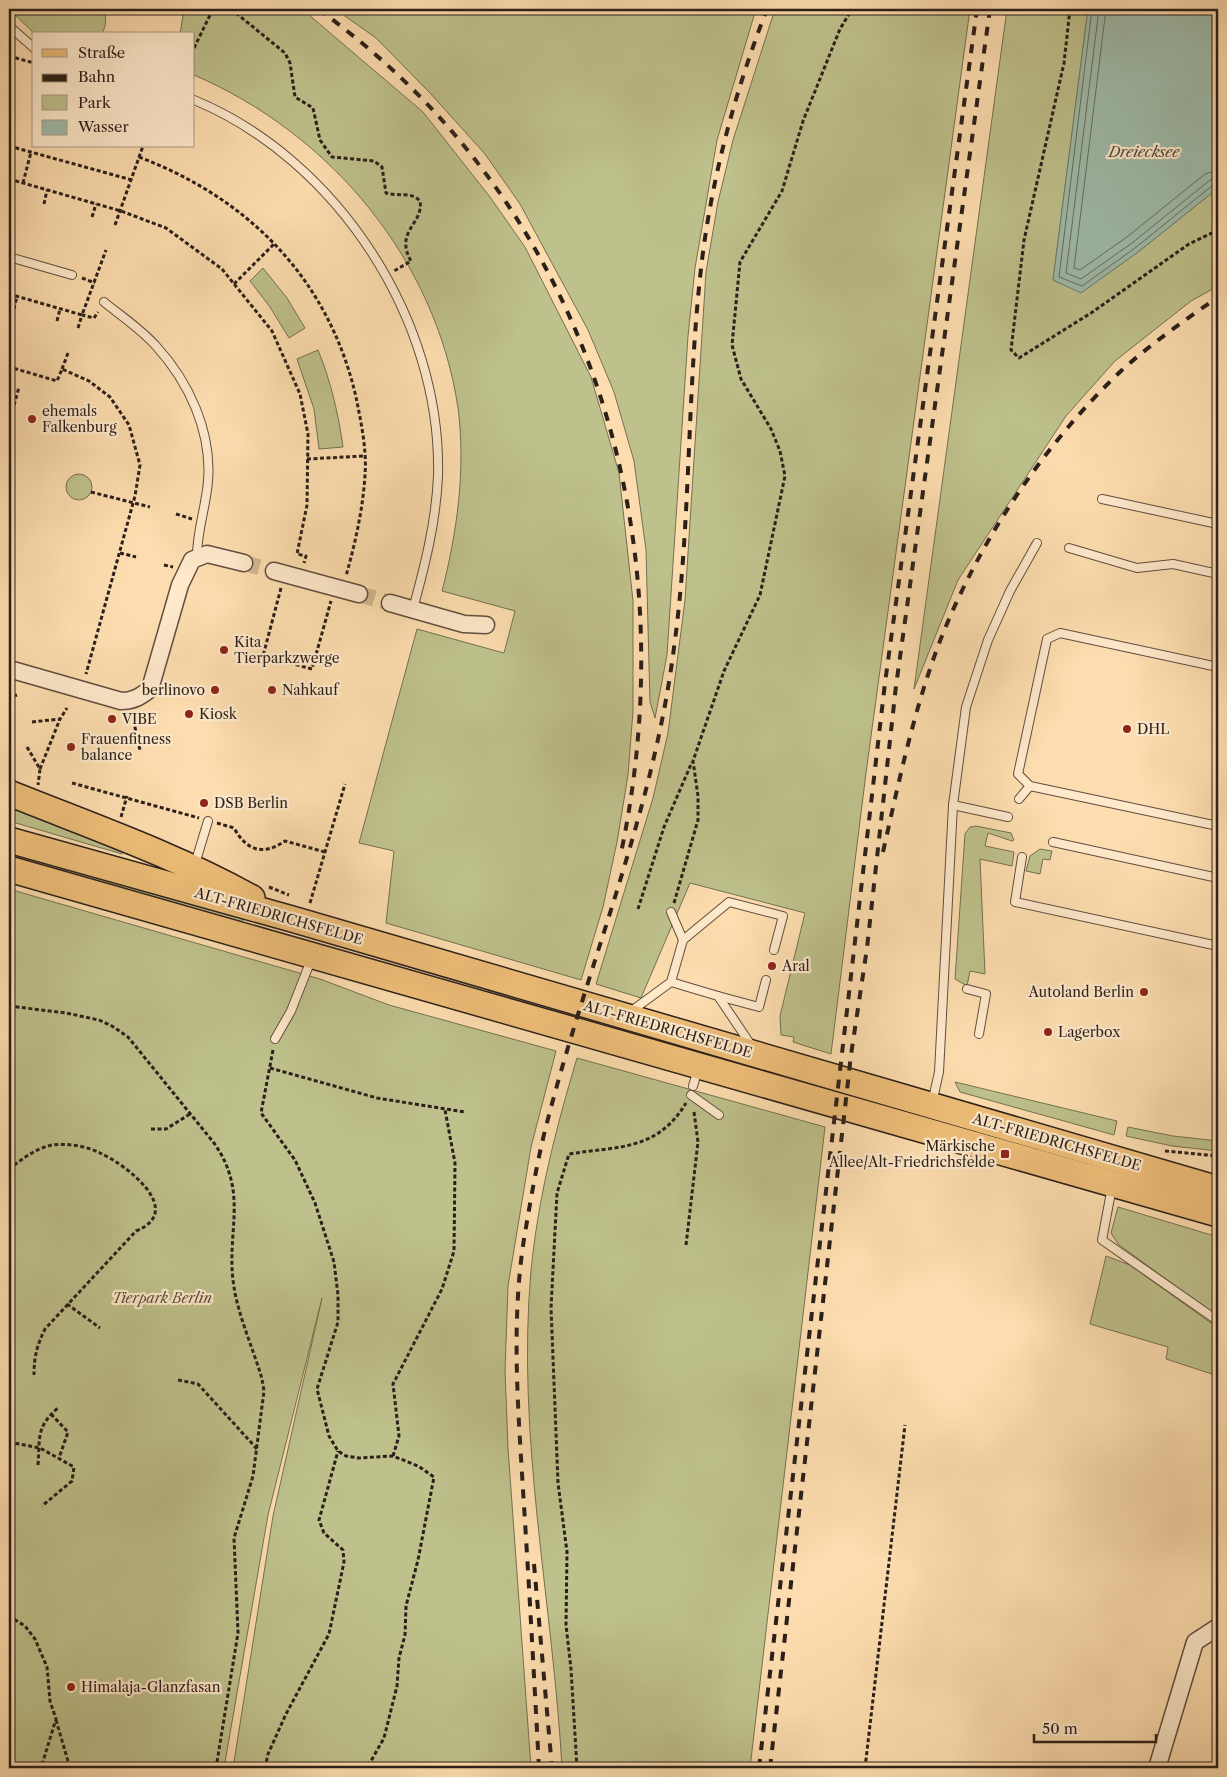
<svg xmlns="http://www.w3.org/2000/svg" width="1227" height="1777" font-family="'Libre Caslon Text',serif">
  <rect width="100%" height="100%" fill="#fdddaf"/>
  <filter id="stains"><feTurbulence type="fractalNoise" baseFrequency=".004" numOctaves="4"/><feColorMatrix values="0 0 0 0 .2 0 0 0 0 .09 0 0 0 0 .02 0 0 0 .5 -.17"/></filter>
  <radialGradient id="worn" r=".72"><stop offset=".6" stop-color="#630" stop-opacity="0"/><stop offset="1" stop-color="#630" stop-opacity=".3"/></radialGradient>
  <g fill="#bec18c" stroke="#747053">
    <path d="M9 9H77L90 14 93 9H101C108 16 106 25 102 34H35Z"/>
    <path d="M184 9H302L423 112 490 197 525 247 591 377 619 473 633 601V711L628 775 617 842 603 907 581 980 386 923 394 851 359 843 417 629 504 653 515 611 442 591C457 533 466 469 458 408 436 260 331 134 194 75V34H180Z"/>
    <polygon points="335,9 756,9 717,140 695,268 688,336 667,655 655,718 650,702 646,550 634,461 614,392 588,330 520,204 485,154 430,93 376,38"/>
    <polygon points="775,9 970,9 866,773 831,1054 793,1042 794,1037 781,1035 780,1016 805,913 690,883 641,998 596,984 653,798 668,733 685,600 706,272 718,202 733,140"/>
    <polygon points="1007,9 1088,9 1053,280 1082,292 1138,252 1218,188 1218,286 1191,301 1115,361 1066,416 958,580 914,689"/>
    <polygon points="263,268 287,298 305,328 289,338 270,307 250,281"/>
    <path d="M318 350C331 382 338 412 343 447L319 449 314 409 297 359Z"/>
    <circle cx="79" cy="487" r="13"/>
    <polygon points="9,803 123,848 122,854 9,821"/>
    <polygon points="976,826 1011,833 1014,840 1012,841 988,833 985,846 1014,852 1012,866 980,859 985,974 970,971 967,986 955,979 965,834 970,827"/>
    <polygon points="1040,849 1052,851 1050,860 1043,859 1040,874 1026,871 1030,856"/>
    <polygon points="9,852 243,919 242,924 9,857"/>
    <polygon points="9,889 320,979 389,1005 556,1051 531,1147 508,1286 505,1371 508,1448 531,1768 233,1768 273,1516 322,1298 268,1515 224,1768 9,1768"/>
    <polygon points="490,989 1218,1197 1218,1203 488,994"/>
    <path d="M577 1058 825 1127 750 1768H562C553 1603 516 1437 531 1271 538 1198 556 1128 577 1058Z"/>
    <polygon points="955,1082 1117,1121 1114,1135 960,1092"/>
    <polygon points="1128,1127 1173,1136 1218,1141 1218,1151 1172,1146 1126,1136"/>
    <polygon points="1118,1207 1218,1237 1218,1317 1118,1244 1111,1233"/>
    <polygon points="1106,1256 1130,1265 1218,1328 1218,1376 1166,1359 1168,1347 1090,1324"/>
  </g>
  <polygon fill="#9fbcab" stroke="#717d71" points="1088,9 1218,9 1218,188 1138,252 1081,293 1053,280"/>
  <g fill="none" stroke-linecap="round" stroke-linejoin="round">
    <g stroke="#656e62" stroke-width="1">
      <polyline points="1092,9 1059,277 1082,286 1135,248 1213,185 1218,184"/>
      <polyline points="1099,9 1066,273 1081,279 1132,243 1210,180 1218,178"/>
      <polyline points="1106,9 1074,268 1080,270 1127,237 1205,174 1218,170"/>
    </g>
    <g stroke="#d3b791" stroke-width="16" stroke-dasharray="16 8" stroke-linecap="butt">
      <polyline points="244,563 274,571"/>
      <polyline points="359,594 390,603"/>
    </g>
    <g stroke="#604e3f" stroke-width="10">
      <g id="lane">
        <polyline points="9,26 34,48"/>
        <path d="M194 100C337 159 442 320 438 476 436 522 425 565 413 609"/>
        <polyline points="9,257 72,275"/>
        <path d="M104 302C121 316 141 329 156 346 189 382 212 432 208 481 206 507 197 530 197 556"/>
        <polyline points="1102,499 1218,524"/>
        <polyline points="1069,548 1137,568 1173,564 1218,574"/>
        <polyline points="1218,667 1060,633 1047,639 1018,774 1030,786 1218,826"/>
        <polyline points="1019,799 1030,786"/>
        <polyline points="953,805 1008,817"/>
        <polyline points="1053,842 1218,878"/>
        <polyline points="1022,857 1015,902 1218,946"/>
        <polyline points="195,864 208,821"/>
        <polyline points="671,912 683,940"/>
        <polyline points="671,982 683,940 729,902 783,916 774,950"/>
        <polyline points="967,989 986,994 979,1034"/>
        <polyline points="718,996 759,1007 766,980"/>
        <polyline points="630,1012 671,982 718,996 751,1045"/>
        <polyline points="275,1039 291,1011 311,960"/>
        <polyline points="693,1086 698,1069"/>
        <polyline points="691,1095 719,1115"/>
        <polyline points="932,1103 939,1072 953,805 966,707 988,640 1010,591 1037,543"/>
        <polyline points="1112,1187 1102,1240 1218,1321"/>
      </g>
    </g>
    <g stroke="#604e3f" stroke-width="19">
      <g id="street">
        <polyline points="274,571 359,594"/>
        <polyline points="390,603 464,624 486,625"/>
        <path d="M9 669 121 701C133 701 140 697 150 689L180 585 192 560 207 554 244 563"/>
        <polyline points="1157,1768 1195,1642 1218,1627"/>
      </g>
    </g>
    <g stroke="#2b1f1a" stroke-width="28">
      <g id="primary">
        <path d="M9 793C91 826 175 855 252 898"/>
        <polyline points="9,840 292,919 1218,1189"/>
        <polyline points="9,869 1218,1214"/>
      </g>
    </g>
    <g stroke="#2b1f1a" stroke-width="3" stroke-dasharray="4 2.5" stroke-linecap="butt">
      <path d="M231 9 285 53 290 63 295 97 313 108 320 140 332 157 374 161 382 167 386 193C398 197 411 191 420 201 424 224 394 231 411 261L394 271"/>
      <polyline points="1070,9 1064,63 1024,240 1011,350 1019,358 1091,313 1189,244 1218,230"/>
      <polyline points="194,48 213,9"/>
      <polyline points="9,56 34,63"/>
      <polyline points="9,146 132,180"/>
      <path d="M139 157C250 199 329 280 356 397 361 422 367 450 365 475 363 509 355 544 346 576"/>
      <polyline points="9,179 121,211 166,228 222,269 272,331 300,394 308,434 307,505 297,554 306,556 304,563"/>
      <polyline points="23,183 31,152"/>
      <polyline points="11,194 14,181"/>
      <polyline points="44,204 47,190"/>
      <polyline points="92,217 96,204"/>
      <polyline points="115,225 143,146"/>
      <polyline points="82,278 95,283"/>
      <polyline points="234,284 274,244"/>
      <polyline points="9,294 82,315 106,250"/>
      <polyline points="14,309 17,296"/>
      <polyline points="57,321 60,309"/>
      <polyline points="78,328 82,315 94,318 98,312"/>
      <polyline points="62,369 68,353"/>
      <polyline points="9,379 13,368 57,381 62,369 89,381 110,397 129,425 140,465 135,496 86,674"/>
      <polyline points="9,424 19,387"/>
      <polyline points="307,459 364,456"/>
      <polyline points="91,492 150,507"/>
      <polyline points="176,514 192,519"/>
      <polyline points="120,553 136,557"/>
      <polyline points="164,565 173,567"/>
      <polyline points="281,588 263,656 312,669 331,601"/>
      <polyline points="9,698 17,695"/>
      <polyline points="132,714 140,750"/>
      <polyline points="32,722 60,719 67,708"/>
      <polyline points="27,747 40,769 38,785"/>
      <polyline points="40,769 60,719"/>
      <polyline points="72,783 199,818"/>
      <polyline points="121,817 127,796"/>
      <path d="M217 823 234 828C247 851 263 856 285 841L325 852"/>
      <polyline points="269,887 289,895"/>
      <polyline points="310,903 345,784"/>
      <polyline points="674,903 698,820 698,796 693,761 724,671 760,595 785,476 780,451 771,429 741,379 732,345 740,262 782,191 803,121 840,29 852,9"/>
      <polyline points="638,909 664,827 692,762"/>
      <path d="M9 1006 66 1013 99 1020 112 1026 128 1037 214 1143C250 1194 225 1233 234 1287 238 1315 254 1351 262 1379L264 1391 253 1476 234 1538 238 1633 216 1768"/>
      <polyline points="273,1050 261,1113 295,1160 315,1203 334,1262 338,1295 338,1322 317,1389 329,1436 338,1451 346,1456 359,1458 393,1456 418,1466 434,1477 418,1560 406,1606 405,1635 399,1658 397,1686 384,1738 367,1768"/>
      <polyline points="270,1068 377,1098 465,1112"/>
      <polyline points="151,1129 166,1129 190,1114"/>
      <polyline points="1165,1151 1218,1156"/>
      <path d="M9 1169C21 1160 36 1148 52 1145 68 1143 86 1146 100 1153 127 1165 186 1211 136 1231L45 1329C37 1345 34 1357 34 1375"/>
      <polyline points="686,1245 698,1142 694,1112"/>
      <polyline points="67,1304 100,1328"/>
      <polyline points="178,1380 198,1384 257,1449"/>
      <polyline points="51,1414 68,1432 59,1458"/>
      <polyline points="9,1442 40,1448 74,1467 72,1481 42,1506"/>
      <polyline points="393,1456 399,1436 393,1384 442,1289 454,1251 455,1163 445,1110"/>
      <path d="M38 1465C40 1436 36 1427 59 1407"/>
      <polyline points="9,1616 25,1626 35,1639 47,1667 50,1701 56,1719 41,1768"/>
      <polyline points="56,1720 70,1768"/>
      <polyline points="265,1768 268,1754 286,1714 329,1634 344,1562 343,1550 324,1533 319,1520 338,1451"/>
      <path d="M577 1768 571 1669 566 1625 567 1552 558 1483 551 1308 557 1193 569 1154C619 1146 657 1151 686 1103"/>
      <polyline points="865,1768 905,1425"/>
    </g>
    <use href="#lane" stroke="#fee9cb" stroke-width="8"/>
    <use href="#street" stroke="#fee9cb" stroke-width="16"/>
    <use href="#primary" stroke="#eebe78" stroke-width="25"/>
    <g stroke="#2b1f1a" stroke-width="4" stroke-dasharray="9 9" stroke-linecap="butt">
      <path d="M318 9C589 204 688 533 621 853"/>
      <path d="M883 852C899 781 914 709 940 641 979 541 1044 444 1122 370 1152 343 1185 320 1218 297"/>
      <polyline points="534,1564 552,1768"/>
      <path d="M539 1768C534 1675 529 1583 523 1490 518 1407 511 1322 524 1239 531 1198 538 1155 549 1115 589 962 652 813 673 655 692 522 686 386 703 252 714 169 737 86 767 9"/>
      <polyline points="759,1768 885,683 977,9"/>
      <polyline points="770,1768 851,1055 867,948 896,686 990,9"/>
    </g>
  </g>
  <g fill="#8f2418" stroke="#fee9cb" stroke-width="2">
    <circle cx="32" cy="419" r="5"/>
    <circle cx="224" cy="650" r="5"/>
    <circle cx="215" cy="690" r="5"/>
    <circle cx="272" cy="690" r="5"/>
    <circle cx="189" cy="714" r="5"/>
    <circle cx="112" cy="719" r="5"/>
    <circle cx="1127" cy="729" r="5"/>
    <circle cx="71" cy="747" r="5"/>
    <circle cx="204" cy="803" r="5"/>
    <circle cx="772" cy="966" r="5"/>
    <circle cx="1144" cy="992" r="5"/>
    <circle cx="1048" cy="1032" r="5"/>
    <rect x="1000" y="1149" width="10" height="10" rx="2.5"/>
    <circle cx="71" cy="1687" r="5"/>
  </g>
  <g text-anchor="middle" stroke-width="4.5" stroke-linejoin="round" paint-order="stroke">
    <g font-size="14" fill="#2b1f1a" stroke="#fee9cb" text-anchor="start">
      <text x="42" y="416">ehemals<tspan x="42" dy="16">Falkenburg</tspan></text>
      <text x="234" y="647">Kita<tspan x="234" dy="16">Tierparkzwerge</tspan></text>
      <text x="205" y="695" text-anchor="end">berlinovo</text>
      <text x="282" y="695">Nahkauf</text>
      <text x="199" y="719">Kiosk</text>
      <text x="122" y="724">VIBE</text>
      <text x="1137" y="734">DHL</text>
      <text x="81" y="744">Frauenfitness<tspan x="81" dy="16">balance</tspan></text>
      <text x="214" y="808">DSB Berlin</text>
      <text x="782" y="971">Aral</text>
      <text x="1134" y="997" text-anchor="end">Autoland Berlin</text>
      <text x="1058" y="1037">Lagerbox</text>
      <text x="995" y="1151" text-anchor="end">Märkische<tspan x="995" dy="16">Allee/Alt-Friedrichsfelde</tspan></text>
      <text x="81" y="1692">Himalaja-Glanzfasan</text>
    </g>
    <g font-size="14" fill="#2b1f1a" stroke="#fee9cb">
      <text transform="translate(279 916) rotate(16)" y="5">ALT-FRIEDRICHSFELDE</text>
      <text transform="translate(668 1029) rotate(16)" y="5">ALT-FRIEDRICHSFELDE</text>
      <text transform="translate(1057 1142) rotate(16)" y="5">ALT-FRIEDRICHSFELDE</text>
    </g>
    <g font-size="14" font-style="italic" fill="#57503c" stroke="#fee9cb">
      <text x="162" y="1303">Tierpark Berlin</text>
    </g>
    <g font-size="15" font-style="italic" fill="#4e4e46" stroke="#fee9cb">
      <text x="1144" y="157">Dreiecksee</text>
    </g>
  </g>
  <rect width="1227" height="1777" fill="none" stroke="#fdddaf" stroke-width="30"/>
  <rect x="10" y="10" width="1207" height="1757" fill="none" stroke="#2b1f1a" stroke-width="2.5"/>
  <rect x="15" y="15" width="1197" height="1747" fill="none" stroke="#2b1f1a"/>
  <rect x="32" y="32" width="162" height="115" fill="#fee9cb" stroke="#aa9884"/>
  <rect x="42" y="49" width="25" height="8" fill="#eebe78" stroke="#aa9884"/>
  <text x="78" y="58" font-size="15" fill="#2b1f1a">Straße</text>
  <rect x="42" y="74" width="25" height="8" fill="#2b1f1a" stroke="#aa9884"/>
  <text x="78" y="82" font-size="15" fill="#2b1f1a">Bahn</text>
  <rect x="42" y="95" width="25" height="15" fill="#bec18c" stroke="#aa9884"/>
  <text x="78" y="108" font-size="15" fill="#2b1f1a">Park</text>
  <rect x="42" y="120" width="25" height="15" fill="#9fbcab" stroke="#aa9884"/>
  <text x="78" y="132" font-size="15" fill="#2b1f1a">Wasser</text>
  <path d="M1034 1734v8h122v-8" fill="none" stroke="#2b1f1a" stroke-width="2.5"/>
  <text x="1042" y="1734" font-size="15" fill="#2b1f1a" stroke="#fee9cb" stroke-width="4" paint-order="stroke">50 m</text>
  <rect width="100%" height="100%" filter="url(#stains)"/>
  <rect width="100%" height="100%" fill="url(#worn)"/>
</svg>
